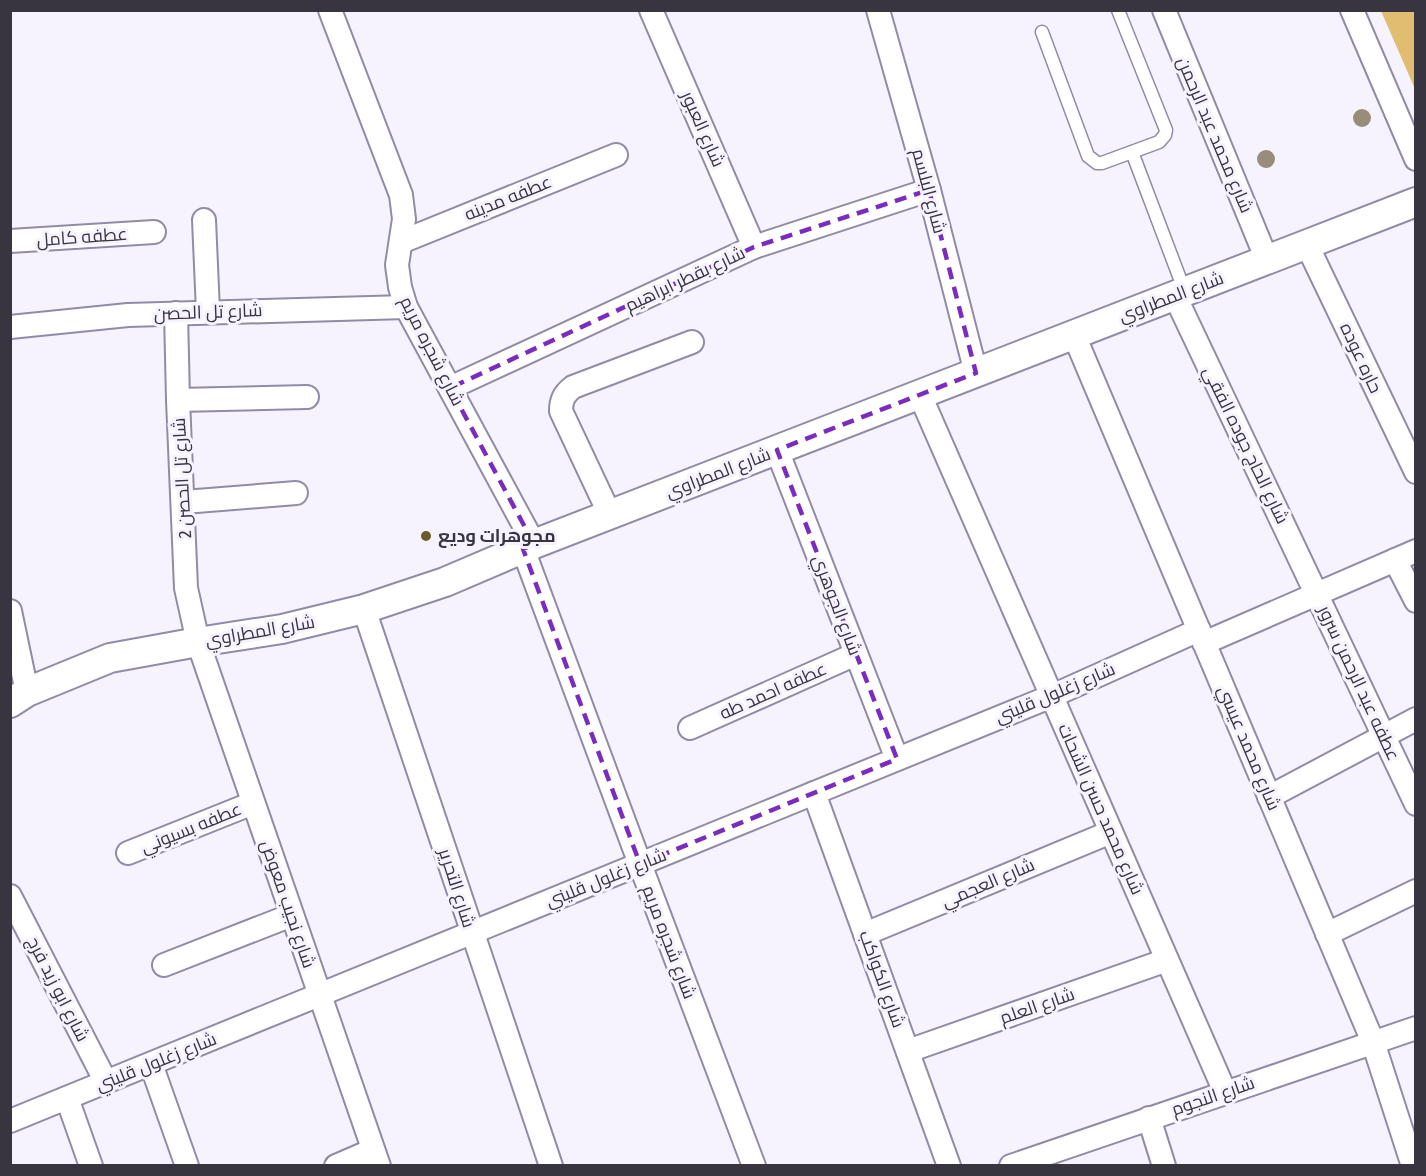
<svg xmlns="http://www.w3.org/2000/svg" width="1426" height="1176" font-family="'Fira Sans Condensed',Cairo,sans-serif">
  <rect width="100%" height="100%" fill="#f6f3ff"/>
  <polygon fill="#e0bd71" points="1381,11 1415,11 1415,89"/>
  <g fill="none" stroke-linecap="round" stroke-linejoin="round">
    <g stroke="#928ba6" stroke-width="15">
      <g id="service">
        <polyline points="1042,32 1088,156 1097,163 1102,163 1159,142 1165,135 1166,130 1118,10"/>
        <polyline points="1132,152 1185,292"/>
      </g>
    </g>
    <g stroke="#928ba6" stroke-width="26">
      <g id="minor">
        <polyline points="330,10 401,195 404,219 397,265 400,287 406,307 534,544"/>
        <polyline points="651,10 754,247"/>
        <polyline points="878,10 929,190 976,373"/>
        <polyline points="1164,10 1267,260"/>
        <polyline points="1352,10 1416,159"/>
        <polyline points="204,220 208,311"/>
        <polyline points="10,241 154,232"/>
        <polyline points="401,242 616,155"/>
        <polyline points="1307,245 1416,472"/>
        <polyline points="1175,296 1416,804"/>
        <polyline points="176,313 178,400 186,588 198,642 379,1166"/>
        <polyline points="10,327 128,315 406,307"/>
        <polyline points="1074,335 1373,1042 1413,1166"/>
        <polyline points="450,388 754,247 929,190"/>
        <polyline points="920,395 1225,1092"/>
        <polyline points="178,400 307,397"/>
        <polyline points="777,450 897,759"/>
        <polyline points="184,502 296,493"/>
        <path d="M610 515 561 411C561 400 564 394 573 387L692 342"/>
        <polyline points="523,549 640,864 754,1166"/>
        <polyline points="1395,560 1416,601"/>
        <polyline points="364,609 551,1166"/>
        <polyline points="10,611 27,692"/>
        <polyline points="1204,643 1416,551"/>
        <polyline points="690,728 856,654"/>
        <polyline points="814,793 949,1166"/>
        <polyline points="1269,797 1416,719"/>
        <polyline points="128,853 253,803"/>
        <polyline points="10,896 106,1082"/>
        <polyline points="865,934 1111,832"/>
        <polyline points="1327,934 1416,891"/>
        <polyline points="164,965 292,915"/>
        <polyline points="908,1051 1167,960"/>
        <polyline points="151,1064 187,1166"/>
        <polyline points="67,1098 91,1166"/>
        <polyline points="1149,1118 1164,1166"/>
        <polyline points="10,1121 1052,696 1199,630"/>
        <polyline points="336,1166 373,1150"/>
        <polyline points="1011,1166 1416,1028"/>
      </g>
    </g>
    <g stroke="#928ba6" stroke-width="32">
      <polyline id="tertiary" points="10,703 27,692 110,658 198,642 282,629 364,609 445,582 534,544 1416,202"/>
    </g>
    <use href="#service" stroke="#fff" stroke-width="12"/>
    <use href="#minor" stroke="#fff" stroke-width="22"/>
    <use href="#tertiary" stroke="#fff" stroke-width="28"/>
  </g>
  <g fill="#988d7b">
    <circle cx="1362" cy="118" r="9"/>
    <circle cx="1266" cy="159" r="9"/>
  </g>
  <path fill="none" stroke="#7b2cbf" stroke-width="4.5" stroke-dasharray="12 8" stroke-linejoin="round" d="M929 190 976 373 777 450 897 759 640 864 523 549 534 544 450 388 754 247Z"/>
  <circle fill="#6e5928" stroke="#f6f3ff" stroke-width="2" cx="426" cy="536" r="6"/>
  <g text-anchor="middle" stroke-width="6" stroke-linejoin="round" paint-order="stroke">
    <g font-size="18" fill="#383540" stroke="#f6f3ff">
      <text transform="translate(703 129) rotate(66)" y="6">شارع العبور</text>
      <text transform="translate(1215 135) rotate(67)" y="6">شارع محمد عبد الرحمن</text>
      <text transform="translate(929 191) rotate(75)" y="6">شارع البلسم</text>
      <text transform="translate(508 198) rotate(-22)" y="6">عطفه مدينه</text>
      <text transform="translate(82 237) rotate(-4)" y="6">عطفه كامل</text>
      <text transform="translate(685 279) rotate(-25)" y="6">شارع بقطر ابراهيم</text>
      <text transform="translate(1171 297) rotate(-21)" y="6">شارع المطراوي</text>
      <text transform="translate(208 312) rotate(-2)" y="6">شارع تل الحصن</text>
      <text transform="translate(432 351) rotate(63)" y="6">شارع شجره مريم</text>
      <text transform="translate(1361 358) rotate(65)" y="6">حاره عوده</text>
      <text transform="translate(1246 445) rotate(64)" y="6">شارع الحاج جوده الفقي</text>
      <text transform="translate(718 473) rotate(-21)" y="6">شارع المطراوي</text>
      <text transform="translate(182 478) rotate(-93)" y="6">شارع تل الحصن 2</text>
      <text transform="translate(837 605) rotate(69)" y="6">شارع الجوهري</text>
      <text transform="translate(260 631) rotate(-10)" y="6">شارع المطراوي</text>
      <text transform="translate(1359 683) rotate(65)" y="6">عطفه عبد الرحمن سرور</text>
      <text transform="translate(773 691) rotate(-24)" y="6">عطفه احمد طه</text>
      <text transform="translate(1055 693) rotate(-23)" y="6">شارع زغلول قليني</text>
      <text transform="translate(1249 748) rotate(67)" y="6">شارع محمد عيسي</text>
      <text transform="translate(1101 809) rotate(66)" y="6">شارع محمد حسن الشحات</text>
      <text transform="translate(191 828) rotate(-22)" y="6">عطفه بسيوني</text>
      <text transform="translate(606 878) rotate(-22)" y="6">شارع زغلول قليني</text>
      <text transform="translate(988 883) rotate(-23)" y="6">شارع العجمي</text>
      <text transform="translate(457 888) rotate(72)" y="6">شارع التحرير</text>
      <text transform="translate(288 904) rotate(71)" y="6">شارع نجيب معوض</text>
      <text transform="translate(669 942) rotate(69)" y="6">شارع شجره مريم</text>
      <text transform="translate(882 979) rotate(70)" y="6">شارع الكواكب</text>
      <text transform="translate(58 989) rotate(63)" y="6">شارع ابو زيد فرج</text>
      <text transform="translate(1037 1006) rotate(-19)" y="6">شارع العلم</text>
      <text transform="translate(156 1062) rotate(-22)" y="6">شارع زغلول قليني</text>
      <text transform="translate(1213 1096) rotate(-19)" y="6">شارع النجوم</text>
    </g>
    <g font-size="18" font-weight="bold" fill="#383540" stroke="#f6f3ff" text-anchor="start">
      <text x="438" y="542">مجوهرات وديع</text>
    </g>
  </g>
  <rect width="1426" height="1176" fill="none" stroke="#383540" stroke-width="24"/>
</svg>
